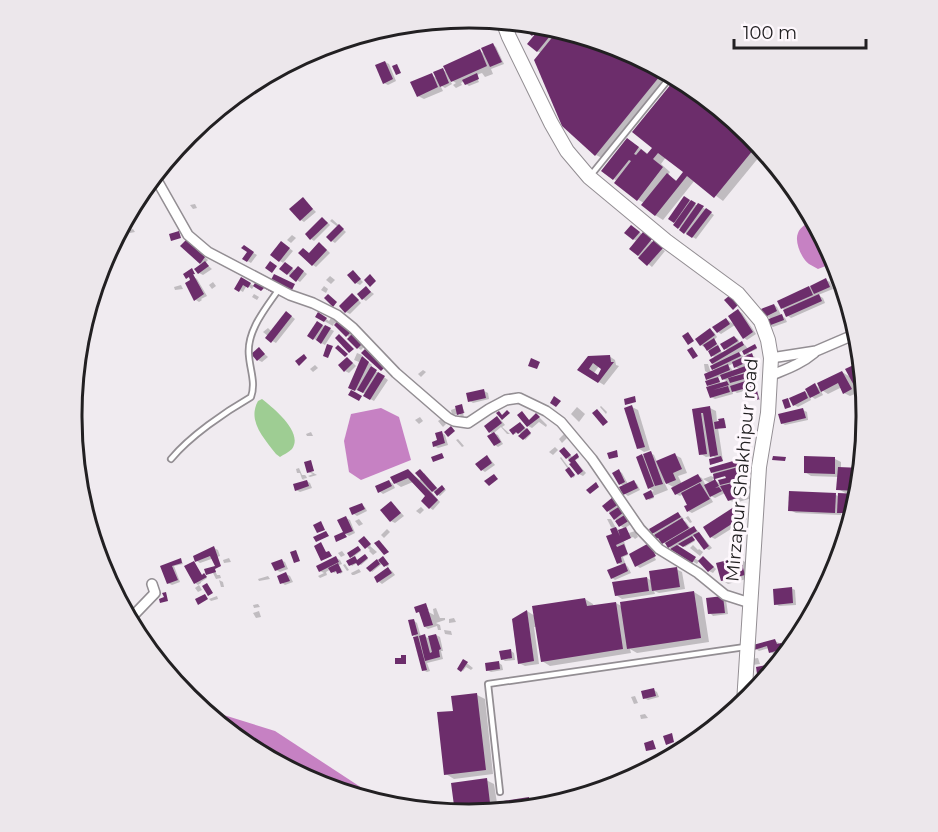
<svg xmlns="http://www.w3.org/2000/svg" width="938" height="832" font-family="Montserrat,sans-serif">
  <rect width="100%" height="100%" fill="#f0ebf0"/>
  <path fill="#9ecd93" d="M262 399C273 408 304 432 292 449 289 452 283 455 280 457L276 454C264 438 247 421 258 401Z"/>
  <g fill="#c681c3">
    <path d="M813 219 836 262 818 269C815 267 812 266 809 264 802 259 794 242 798 233 800 227 808 223 813 219Z"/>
    <polygon points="381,408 399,417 411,460 361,480 349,472 344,441 351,414"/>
    <polygon points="201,708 275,731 388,805 316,784 248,747"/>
  </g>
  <g fill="#0003" fill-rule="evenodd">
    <polygon points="534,24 543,25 545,27 542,30 553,39 622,48 672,76 604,159 596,155 563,125 541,53 537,51 535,36 528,31"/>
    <polygon points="493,45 496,47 504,64 491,69 493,74 485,77 482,73 479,74 476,76 479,82 469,86 466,84 464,81 461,83 462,85 456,88 453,85 456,83 449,79 452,84 445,88 440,85 443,91 424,99 418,96 431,75 438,79 443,70 448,73 480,51 485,54"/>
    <polygon points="385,62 389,64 396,81 388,85 384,83"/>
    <path d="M677 78 690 85 751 135 764 151 723 201 695 180 663 220 655 215 644 203 637 199 614 179 636 145 648 154 654 147 634 131ZM666 157 685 172 677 181 668 175 670 172 661 164Z"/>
    <polygon points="685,198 698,206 699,205 714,215 696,239 681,230 681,229 675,225 677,223 670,219"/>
    <polygon points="303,199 316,212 304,222 301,220"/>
    <polygon points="195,204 197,208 193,209 190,205"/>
    <polygon points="332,219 346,232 335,243 332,241 338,227 330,221"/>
    <polygon points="326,221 330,225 314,241 311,239"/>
    <polygon points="123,228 126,234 123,235 120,229"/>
    <polygon points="133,229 135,232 130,233 129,230"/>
    <polygon points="635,229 665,251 652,267 638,255 637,241 633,239"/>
    <polygon points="292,235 296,238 291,243 287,240"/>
    <polygon points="190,244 208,260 205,263 212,269 203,275 199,273 203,264 200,263"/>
    <polygon points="285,245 293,251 283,263 289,266 295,271 302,270 307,274 300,282 288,274 285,264 280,261"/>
    <polygon points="323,246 330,253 316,267 313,265 310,255"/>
    <polygon points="244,247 257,255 251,263 244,259 249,252"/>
    <polygon points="193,271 195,274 192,276 197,279 207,296 201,299 202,300 199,302 196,300 192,281 189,277 187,277"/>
    <polygon points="353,272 363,282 360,285 356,283"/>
    <polygon points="330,276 335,280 331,284 326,280"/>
    <polygon points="242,279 254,286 252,289 247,285 243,292 236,288"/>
    <polygon points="826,280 830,282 833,289 818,295 823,298 825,303 791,318 788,316 785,310 782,308 779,302"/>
    <polygon points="213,282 216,286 212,289 209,285"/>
    <polygon points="181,285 183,289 175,290 174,287"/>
    <polygon points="324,286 328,289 326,293 321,290"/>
    <polygon points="366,288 374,294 366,301 363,299"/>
    <polygon points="254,294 259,297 257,300 252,297"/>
    <polygon points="356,297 361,303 350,314 346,312"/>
    <polygon points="774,305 777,307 781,315 785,318 787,322 773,327 770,325 772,319 766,316"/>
    <polygon points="738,311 742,313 756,334 747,340 744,338 735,325 721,334 718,332 726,319 735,325"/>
    <polygon points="319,314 329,321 331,318 338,323 339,321 365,346 361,350 358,348 350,338 334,323 333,326 326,322 317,316"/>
    <polygon points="290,315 295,319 276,343 267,338 268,336 263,332 268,328 272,332"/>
    <polygon points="854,321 855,325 847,326 846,323"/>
    <polygon points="318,323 334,331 325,345 309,336"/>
    <path d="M710 330 714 332 717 337 714 340 718 345 716 346 719 348 723 354 728 351 725 348 734 337 738 339 740 344 742 343 745 345 748 349 755 346H756L757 349 748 353 755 357 757 361 749 364 754 367 756 370 749 373 753 375 754 378 750 380 756 383 757 388H755L757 390 760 400H755L752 389 737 393 732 390 733 394 715 399 711 397V387L708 385 711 381 707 379 710 374 705 371 704 364H708L711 373 715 371 712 367 714 366 711 361 716 358 713 356 706 346 704 347 701 345ZM743 350 745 354 749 356 744 358 743 356 738 353ZM734 363 735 367 740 369 733 372 731 368 728 366ZM722 376 723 379 728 382 721 384 718 377Z"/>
    <polygon points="259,349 268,357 262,362 258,360"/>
    <polygon points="357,353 362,355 361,357 372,365 370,367 388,380 374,401 365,396 366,394 350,387 359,362 354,360"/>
    <polygon points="77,355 84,357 83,363 76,362"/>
    <path d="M609 356 615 360 616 365 619 366 604 385 579 370 589 358ZM599 366 603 368 598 376 594 373Z"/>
    <polygon points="351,361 356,366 349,373 345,371"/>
    <polygon points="862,362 863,375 861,376 863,378 865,393 854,388 857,393 850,396 844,393 842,387 828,394 820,389 823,395 815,399 809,395 811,400 798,407 794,405 805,392 811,396 815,385 821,389 842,372 852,378"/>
    <polygon points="315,365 318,368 313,372 310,369"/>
    <polygon points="423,370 426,372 421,377 418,374"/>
    <polygon points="484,391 488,393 489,399 473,403 470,401"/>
    <polygon points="462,406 465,413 463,413 464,417 469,416 471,419 461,419 460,414 452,415 451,410"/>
    <polygon points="601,406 607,412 606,414 600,407"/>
    <polygon points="577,407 585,414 579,422 571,414"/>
    <polygon points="632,407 638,410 650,450 644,452 638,448"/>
    <polygon points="710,408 716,411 717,421 725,420 726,428 718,428 723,461 713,464 711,464 717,459 713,456 706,457 701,454 693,411"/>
    <polygon points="803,410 807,412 808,420 785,425 782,423"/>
    <polygon points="522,413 530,421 537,415 547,425 546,427 539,422 532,428 528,426 519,415"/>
    <polygon points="420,417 423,421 419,424 415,420"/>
    <polygon points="497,418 501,420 505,425 502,427 510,434 507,434 501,427 494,433 498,435 503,444 498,447 495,445 493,434 490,432"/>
    <polygon points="441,419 446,424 443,427 438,421"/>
    <polygon points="522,424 531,434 525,440 522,435 518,432 515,434 514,434"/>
    <polygon points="311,432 313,436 307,436 306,434"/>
    <polygon points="442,433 445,435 448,445 438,448 434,446 439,441"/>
    <polygon points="564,434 567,438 562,443 559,439"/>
    <polygon points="458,439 464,446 462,447 456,440"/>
    <polygon points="555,447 558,450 553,455 549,452"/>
    <polygon points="565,449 573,458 578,456 579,458 574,461 578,464 586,473 583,476 579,474 570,460 567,458"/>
    <path d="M650 453 654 455 657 462 675 455 681 458 687 473 678 476 682 484 698 476 702 478 706 486 710 483 703 479 711 476 715 478 714 474 712 472 740 461 743 463 744 466 749 465 752 470 748 471 745 470 747 480 744 481 751 485 752 498 735 503 729 500 725 493 715 498 709 495 713 502 692 513 688 511 689 505 683 494 680 496 676 494 675 488 664 482 668 490 653 496 654 498 649 500 645 494 654 491 649 488 638 458ZM727 476 728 479 721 484 712 479Z"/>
    <polygon points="487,457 490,459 495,465 485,472 482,470"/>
    <polygon points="561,457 575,476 573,478 568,469 560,458"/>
    <polygon points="806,458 835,459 841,462 841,469 862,470 859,494 853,516 845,515 841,513 841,515 796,513 790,510 791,493 836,495 840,497 849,495 838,489 839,477 811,476 805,472"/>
    <polygon points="310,461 314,471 310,471 317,475 310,477 308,476 313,474 308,472"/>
    <polygon points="299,468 302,475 305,475 306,476 307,478 303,479 310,483 312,488 300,492 296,490 306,481 302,479 300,473 297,473 296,469"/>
    <polygon points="408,471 420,480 424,473 439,490 443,487 446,490 440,496 429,489 440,502 433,510 430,508 427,496 413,482 401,487 395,483"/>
    <polygon points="619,471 622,473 628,484 634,482 637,484 640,490 628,496 625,494 624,486 620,484"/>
    <polygon points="389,481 393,484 395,488 383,494 379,491"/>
    <polygon points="613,499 633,523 625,528 629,533 635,531 638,537 635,539 633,537 624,541 628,555 623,557 626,565 628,567 631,573 615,580 612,578 622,565 618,563 614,535 615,529 611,527 607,519 611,519 616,528 620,531 625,529 621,526 604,506"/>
    <polygon points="391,503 394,505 404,516 395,523 391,521 382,510"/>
    <polygon points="362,505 365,507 367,511 357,516 354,514"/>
    <polygon points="421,507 424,510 420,514 416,511"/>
    <polygon points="737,507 740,509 747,519 715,539 711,537"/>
    <polygon points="678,513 684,519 688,516 689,517 692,522 690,523 686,518 682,520 686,522 691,529 694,528 697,530 712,548 709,550 705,548 696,536 693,537 695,541 685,547 681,544 677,547 699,561 697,564 669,547 653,533"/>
    <polygon points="346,518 350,520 355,533 349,536 344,533"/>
    <polygon points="359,519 363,524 359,526 355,521"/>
    <polygon points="387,529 390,532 384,538 381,535"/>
    <polygon points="365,539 371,545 370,546 377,552 373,555 369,551 370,550 360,541"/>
    <polygon points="693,545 698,550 699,549 703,552 700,556 690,548"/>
    <polygon points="649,546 656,560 640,568 637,566"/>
    <polygon points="214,548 218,550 220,556 200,563 197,561 195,557"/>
    <polygon points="359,549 361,551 353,557 358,561 366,556 368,559 361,565 357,563 352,566 351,565 354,558 351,557"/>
    <polygon points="342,551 345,555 341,557 338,553"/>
    <polygon points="229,558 231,562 224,563 223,560"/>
    <polygon points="336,558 340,560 342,564 339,565 343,572 340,574 338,571 334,573 331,569 326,572 327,575 320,578 318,576 324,573 320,571"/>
    <polygon points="383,558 389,565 387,567 383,563 372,572 368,568"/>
    <polygon points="704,558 716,569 713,573 709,571"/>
    <polygon points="739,558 745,562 750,578 728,584 722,580"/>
    <polygon points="181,559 183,564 174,566 180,582 172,585 168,583 162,566"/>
    <polygon points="281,560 285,562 288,569 280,572 276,570"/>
    <polygon points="345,564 349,570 347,571 343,565"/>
    <polygon points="214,568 217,575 220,575 221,578 216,579 213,573 207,574"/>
    <polygon points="359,569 361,572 354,575 352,575 351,573"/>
    <polygon points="388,569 392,571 395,575 382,584 378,581"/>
    <polygon points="676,569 682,572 685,589 659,593 654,591 655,594 622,599 616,595 647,578 652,581"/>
    <polygon points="286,574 290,576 293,582 285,585 282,583"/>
    <polygon points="202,576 205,576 207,578 201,582 201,583 198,585 195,583"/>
    <polygon points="268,576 270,579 259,581 258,579"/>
    <polygon points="219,580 223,582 224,587 221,587"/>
    <polygon points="199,585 202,590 198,592 195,588"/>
    <polygon points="791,588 795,590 796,605 779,606 776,604"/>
    <polygon points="694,592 702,597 709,642 637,653 630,649 631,653 550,666 542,661 537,627 534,627 539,664 525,666 519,663 527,611 535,616 585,599 593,604 594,607 616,603 623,607"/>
    <polygon points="217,596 218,599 211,601 209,599"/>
    <polygon points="723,598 726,600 728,614 713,616 710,613"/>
    <polygon points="258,604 260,607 254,608 253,605"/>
    <polygon points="426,605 429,610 427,611 434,615 433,609 436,608 440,618 445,618 445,620 436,623 440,625 441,630 438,630 437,626 428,629 425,627 421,612 417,612"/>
    <polygon points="259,611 261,617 256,618 253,613"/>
    <polygon points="454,618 456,622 449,623 449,619"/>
    <polygon points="414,621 417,623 421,637 424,636 428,638 436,635 440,637 443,651 441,651 443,659 427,663 430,671 427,672 423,670 418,638 414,635"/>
    <polygon points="444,630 451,631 452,635 445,634"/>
    <polygon points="775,641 779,643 779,645 785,647 786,651 774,654 770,652 769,648 759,651 756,649"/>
    <polygon points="511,651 514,653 515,660 505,661 502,659"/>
    <polygon points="758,658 760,664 752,665 751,659"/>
    <polygon points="464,661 473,668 471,670 466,667 463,671 459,669"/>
    <polygon points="499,663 502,665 503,670 491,672 487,670"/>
    <polygon points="654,690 657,692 659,697 648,700 644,698"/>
    <polygon points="477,695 485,699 493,774 454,779 446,774 454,712"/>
    <polygon points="635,696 638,703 634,704 631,697"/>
    <polygon points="645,714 648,718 641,719 640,715"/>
    <polygon points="486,780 494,784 497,803 528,799 537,804 537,807 469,814 457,813"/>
  </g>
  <g fill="#6c2d6b" fill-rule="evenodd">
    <polygon points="532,24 541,25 532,36 526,31"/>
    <polygon points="540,28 550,36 537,52 527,44"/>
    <polygon points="559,29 622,48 664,71 595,156 562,126 534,60"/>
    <polygon points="493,43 502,62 490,67 481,48"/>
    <polygon points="480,49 487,66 451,82 443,66"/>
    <polygon points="385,61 393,79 383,84 375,65"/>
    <polygon points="397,64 401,73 396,75 392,66"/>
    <polygon points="443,68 449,83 440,87 433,72"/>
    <polygon points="432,73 438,87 417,97 410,82"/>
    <polygon points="477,73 479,79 465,85 462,80"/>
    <polygon points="676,78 690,85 751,135 758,144 714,198 687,176 655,216 641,205 667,173 676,181 683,172 658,153 653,159 663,167 637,201 614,183 631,161 629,160 613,180 601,171 627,138 639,147 634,154 636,155 641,149 647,154 652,148 632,132"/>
    <polygon points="684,196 690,200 674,223 668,219"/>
    <polygon points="303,197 313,209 300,221 289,209"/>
    <polygon points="691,200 696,203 678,229 673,225"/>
    <polygon points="698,203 704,206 684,234 679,230"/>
    <polygon points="706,208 712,212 692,238 686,234"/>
    <polygon points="322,217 328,223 310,240 305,234"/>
    <polygon points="339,224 344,229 331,242 326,237"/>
    <polygon points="631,225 640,232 633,240 624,233"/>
    <polygon points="179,231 181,238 171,241 169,234"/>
    <polygon points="643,232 652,239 638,256 629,249"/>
    <polygon points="186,240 205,257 200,264 180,246"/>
    <polygon points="654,240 663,248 647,266 638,258"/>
    <polygon points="281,241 290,248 279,262 270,255"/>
    <polygon points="319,242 327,250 312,266 298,253 303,248 309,253"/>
    <polygon points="244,245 254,252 247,262 242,259 247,252 241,248"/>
    <polygon points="205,261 209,266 198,274 194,269"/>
    <polygon points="270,261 277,266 272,273 265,268"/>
    <polygon points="285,262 293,268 287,275 279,269"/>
    <polygon points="298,266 304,271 296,282 289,276"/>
    <polygon points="192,268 195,274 193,274 204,294 194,301 185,283 190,280 189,277 186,279 183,274"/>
    <polygon points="353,270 361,279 355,284 347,275"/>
    <polygon points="274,274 295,284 292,290 271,280"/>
    <polygon points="370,274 376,281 370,287 364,280"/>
    <polygon points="241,277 251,283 248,288 243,285 239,292 234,289"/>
    <polygon points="826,278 830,287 814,294 810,286"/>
    <polygon points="257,280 275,290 273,293 264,288 261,291 253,286"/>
    <polygon points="366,286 371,292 362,300 357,294"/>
    <polygon points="809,286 813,295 781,309 777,301"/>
    <polygon points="352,293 359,300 345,313 339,306"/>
    <polygon points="328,294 337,302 333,307 324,298"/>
    <polygon points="819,294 822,301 786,317 783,310"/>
    <polygon points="729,296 738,305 733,310 724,300"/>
    <polygon points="774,304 777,311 765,317 761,309"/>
    <polygon points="738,309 753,332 743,339 728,316"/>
    <polygon points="286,311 292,316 271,343 265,338"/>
    <polygon points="318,312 327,318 324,322 315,317"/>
    <polygon points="782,314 784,320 768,326 766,320"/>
    <polygon points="726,318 730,324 717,333 712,327"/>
    <polygon points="339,320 351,332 346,337 334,325"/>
    <polygon points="317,321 323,325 313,340 307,336"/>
    <polygon points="325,325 331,328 321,344 316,340"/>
    <polygon points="710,328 715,335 700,346 695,339"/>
    <polygon points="688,332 694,341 688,345 682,336"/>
    <polygon points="339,334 354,349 349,353 335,338"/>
    <polygon points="352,334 362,344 357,349 347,339"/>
    <polygon points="734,336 738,341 724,350 720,344"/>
    <polygon points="714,338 717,344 707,351 703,345"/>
    <polygon points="742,341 744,345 712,364 709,360"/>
    <polygon points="327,344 333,346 328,358 323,356"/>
    <polygon points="755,344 757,348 744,355 742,351"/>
    <polygon points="338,345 348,354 345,357 335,348"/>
    <polygon points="718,345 721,351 711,357 708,351"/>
    <polygon points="259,347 265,354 257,361 251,354"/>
    <polygon points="692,347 698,356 693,359 687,350"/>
    <polygon points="365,349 385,367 381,371 361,353"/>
    <polygon points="739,352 741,356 712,370 710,366"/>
    <polygon points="752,353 754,359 734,368 732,362"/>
    <polygon points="304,354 307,358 299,366 295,361"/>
    <path d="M610 355 611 362H614L598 383 577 370 588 356ZM593 363 601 369 598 375 589 369Z"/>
    <polygon points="362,356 369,362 355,391 348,388"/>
    <polygon points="347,357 353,363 344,372 338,365"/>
    <polygon points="531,358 540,362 537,369 528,366"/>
    <polygon points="862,361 862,369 856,372 859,379 863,377 864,387 857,391 845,369"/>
    <polygon points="728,364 730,370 706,380 704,374"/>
    <polygon points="751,364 753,369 722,380 720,375"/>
    <polygon points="371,366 377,370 363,393 357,390"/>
    <polygon points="842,371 852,389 843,394 838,383 821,392 817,383"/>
    <polygon points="378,372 385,376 370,400 363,396"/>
    <polygon points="750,372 751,377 730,383 728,378"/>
    <polygon points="718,377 720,382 707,386 705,381"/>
    <polygon points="752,379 754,386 732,392 730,386"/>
    <polygon points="727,381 729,385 713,390 728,386 730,392 710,398 706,387"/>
    <polygon points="815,383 820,393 810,398 805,389"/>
    <polygon points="756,387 759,399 754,401 751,389"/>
    <polygon points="484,389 486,398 468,402 466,393"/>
    <polygon points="351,390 355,392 354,394 355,392 362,396 359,401 348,395"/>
    <polygon points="805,391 808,398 793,406 789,398"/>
    <polygon points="554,396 561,401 556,407 550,403"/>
    <polygon points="635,396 636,402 625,405 624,399"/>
    <polygon points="788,398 791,407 785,409 782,400"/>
    <polygon points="462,404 464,413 457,415 455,406"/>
    <polygon points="632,405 645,447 637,449 624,408"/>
    <polygon points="710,406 718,455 710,457 703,413 701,413 707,454 699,455 692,409"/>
    <polygon points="803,408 806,418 781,424 778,414"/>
    <polygon points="597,409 608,422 603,426 592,413"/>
    <polygon points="507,410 510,413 502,420 496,413 499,411 502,415"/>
    <polygon points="522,411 529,420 536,413 540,417 527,427 517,415"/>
    <polygon points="497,416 502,423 489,433 484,426"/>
    <polygon points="724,418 726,428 715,429 714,422 719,421 718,419"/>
    <polygon points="520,422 525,428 518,434 516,432 513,435 509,430"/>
    <polygon points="451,426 455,431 448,437 444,432"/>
    <polygon points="527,428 531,433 523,440 518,436"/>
    <polygon points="442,431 445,443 433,447 432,442 437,440 435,433"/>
    <polygon points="494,432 501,442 494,446 487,436"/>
    <polygon points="564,447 571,455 566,459 559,451"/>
    <polygon points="617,450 618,457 609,459 607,453"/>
    <polygon points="651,451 663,484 655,486 643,454"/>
    <polygon points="442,453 444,458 433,462 431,457"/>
    <polygon points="577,453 579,457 575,460 583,471 578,475 569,464 571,463 568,460"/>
    <polygon points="675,453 682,469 673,473 676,480 666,484 656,461"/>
    <polygon points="642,454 654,486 648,489 636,457"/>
    <polygon points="487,455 492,463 481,471 475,464"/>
    <polygon points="721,456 723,461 710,465 709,459"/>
    <polygon points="773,456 786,457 785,461 772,460"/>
    <polygon points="804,456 835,457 835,474 804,473"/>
    <polygon points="740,459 741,465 711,473 709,468"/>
    <polygon points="311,460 314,471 307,473 304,462"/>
    <polygon points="742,466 744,479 720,485 718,480 726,478 725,476 715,479 719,486 715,488 719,487 722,491 710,497 704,485 714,480 713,474"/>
    <polygon points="569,467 575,475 571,478 565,470"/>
    <polygon points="838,467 862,468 860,491 836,490"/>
    <polygon points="408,469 438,500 429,509 421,501 425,496 408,478 394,484 390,477"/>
    <polygon points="420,469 437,488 432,492 415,473"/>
    <polygon points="619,469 625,482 619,485 612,473"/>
    <polygon points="494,474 498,479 489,486 484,481"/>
    <polygon points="698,474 702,481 675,495 671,488"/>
    <polygon points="307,480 309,486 295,491 293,484"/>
    <polygon points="389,480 392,486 378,493 375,486"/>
    <polygon points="634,480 638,488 623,495 619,487"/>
    <polygon points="745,480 746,495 728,501 720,486"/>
    <polygon points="596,482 599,487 590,494 586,490"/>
    <polygon points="700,483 710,499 687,512 684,506 687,505 681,493"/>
    <polygon points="442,485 445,489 437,496 434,492"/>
    <polygon points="651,490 654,497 646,500 643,494"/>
    <polygon points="789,491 836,493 835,513 788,511"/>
    <polygon points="838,493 859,494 853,513 837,513"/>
    <polygon points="613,497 619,504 607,512 602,506"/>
    <polygon points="391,501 401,513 390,522 380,510"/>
    <polygon points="362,503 365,509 352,515 349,508"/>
    <polygon points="737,505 744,516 710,538 703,527"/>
    <polygon points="620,506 624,512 614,520 609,513"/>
    <polygon points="678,512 681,517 652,534 649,529"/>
    <polygon points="626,514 630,520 619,527 615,521"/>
    <polygon points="346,516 353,531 345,534 347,537 336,542 334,536 343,532 337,520"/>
    <polygon points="682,518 689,528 662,544 658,538 656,539 654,535"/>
    <polygon points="321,521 325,530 317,533 313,525"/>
    <polygon points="694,526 697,531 668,548 665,543"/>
    <polygon points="616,527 620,536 618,530 626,527 631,538 616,545 617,547 624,544 628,554 621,557 622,562 617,564 606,536 612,534 610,529"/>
    <polygon points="326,531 329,536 316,542 313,537"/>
    <polygon points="699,532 709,546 704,550 693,535"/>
    <polygon points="364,536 371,544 365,549 358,541"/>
    <polygon points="692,536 695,540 683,547 678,544"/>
    <polygon points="379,540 389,552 384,555 374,543"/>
    <polygon points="321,542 326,552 329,551 332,556 321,561 314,546"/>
    <polygon points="649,543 656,556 635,567 629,554"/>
    <polygon points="677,545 696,557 692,563 670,549"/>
    <polygon points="214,546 221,566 215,569 216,572 206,575 204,569 215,566 210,556 195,562 193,556"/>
    <polygon points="358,546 361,550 350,558 347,553"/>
    <polygon points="296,550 300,561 294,563 290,552"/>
    <polygon points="365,554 368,558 358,566 356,563 349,566 346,561 355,556 357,560"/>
    <polygon points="336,556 339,562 319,572 316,566"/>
    <polygon points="383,556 389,564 384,567 378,560"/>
    <polygon points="703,556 714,567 708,572 698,561"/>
    <polygon points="740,557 745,575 721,581 716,563"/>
    <polygon points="181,558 182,563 172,566 178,580 167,584 160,566"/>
    <polygon points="282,559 285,567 275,571 271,563"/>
    <polygon points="377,559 380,564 370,572 366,568"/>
    <polygon points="194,561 202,575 204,573 207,577 194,584 184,566"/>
    <polygon points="338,563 342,572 337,574 336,571 331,573 328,568"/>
    <polygon points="625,563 628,571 611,579 607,570"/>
    <polygon points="388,567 392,573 377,583 374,577"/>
    <polygon points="677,567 680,587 652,591 649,571"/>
    <polygon points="286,572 290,581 280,584 277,576"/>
    <polygon points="647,577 649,591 615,596 612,582"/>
    <polygon points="207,583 213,593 208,596 202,586"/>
    <polygon points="792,587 793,603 774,605 773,589"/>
    <polygon points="694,591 701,638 627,649 620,602"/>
    <polygon points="166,592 168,601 160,603 159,599 164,597 162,593"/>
    <polygon points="205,594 208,599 198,605 195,599"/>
    <polygon points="819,594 822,596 814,609 809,604"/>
    <polygon points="723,596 725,613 708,614 706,598"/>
    <polygon points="585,598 587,606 616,602 623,649 541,662 532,606"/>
    <polygon points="426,603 433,625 424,627 419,612 416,613 414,607"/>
    <polygon points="527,610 534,661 518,664 512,619"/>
    <polygon points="414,619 418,634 412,636 408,620"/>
    <polygon points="425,634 430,653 432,652 428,636 436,634 441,649 439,650 440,657 425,661 419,636"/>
    <polygon points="418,636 427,670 422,671 413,637"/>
    <polygon points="775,639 777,644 781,643 783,649 769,653 767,646 754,650 753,645"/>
    <polygon points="511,649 512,658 501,660 499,651"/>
    <polygon points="401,655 406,655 406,664 395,664 395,658 401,658"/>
    <polygon points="463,659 468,662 461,672 457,669"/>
    <polygon points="499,661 500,669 486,671 485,663"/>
    <polygon points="766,665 767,672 757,674 756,667"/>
    <polygon points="759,681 760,686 752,696 749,683"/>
    <polygon points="654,688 656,696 643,699 641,691"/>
    <polygon points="477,693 486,770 444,775 437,712 453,711 451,696"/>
    <polygon points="672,733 674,742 666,745 663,736"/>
    <polygon points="653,740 656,749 646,751 644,743"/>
    <polygon points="487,778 490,803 529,797 530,808 469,814 455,813 451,783"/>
  </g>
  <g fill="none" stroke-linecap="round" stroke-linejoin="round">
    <g stroke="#938e93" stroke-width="8">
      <g id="service">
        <polyline points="591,175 672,75"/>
        <path d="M171 459C190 436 225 412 251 397 256 383 250 370 249 356 246 331 266 308 279 289"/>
        <polyline points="500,792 488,684 745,647"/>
      </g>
    </g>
    <g stroke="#938e93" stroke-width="12">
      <g id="minor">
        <polyline points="154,175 188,235 208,252 290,295 313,303 337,315 353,328 396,373 448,418 454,421 468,423 489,409 506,400 519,398 546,411 561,422 592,459 640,529 659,549 698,573 725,595 750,603"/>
        <polyline points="771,358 816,351 858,333"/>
        <path d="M770 376C786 369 801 364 814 353"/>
        <polyline points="129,620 155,593 152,584"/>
      </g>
    </g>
    <g stroke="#938e93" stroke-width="16">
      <polyline id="secondary" points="503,21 509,37 551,123 567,151 589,177 666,241 738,294 761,321 768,340 771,358 768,413 759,467 744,703"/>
    </g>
    <use href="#service" stroke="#fff" stroke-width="4.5"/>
    <use href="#minor" stroke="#fff" stroke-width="9"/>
    <use href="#secondary" stroke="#fff" stroke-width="14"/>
  </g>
  <g text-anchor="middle" stroke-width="6" stroke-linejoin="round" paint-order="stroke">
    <g font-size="18" fill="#222022" stroke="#fef8fd">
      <text transform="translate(742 470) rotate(-85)" y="6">Mirzapur Shakhipur road</text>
    </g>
  </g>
  <path d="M0 0H938V832H0ZM469 28H469A387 387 0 0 1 856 415V417A387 387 0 0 1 469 804H469A387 387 0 0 1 82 417V415A387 387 0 0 1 469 28Z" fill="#ece7eb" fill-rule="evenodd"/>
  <path fill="none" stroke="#222022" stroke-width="3" d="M469 28H469A387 387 0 0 1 856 415V417A387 387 0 0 1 469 804H469A387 387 0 0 1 82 417V415A387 387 0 0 1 469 28Z"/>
  <path d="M734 39v9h132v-9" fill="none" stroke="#222022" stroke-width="3"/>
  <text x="743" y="39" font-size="18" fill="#222022" stroke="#fef8fd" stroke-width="4.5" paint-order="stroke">100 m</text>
</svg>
